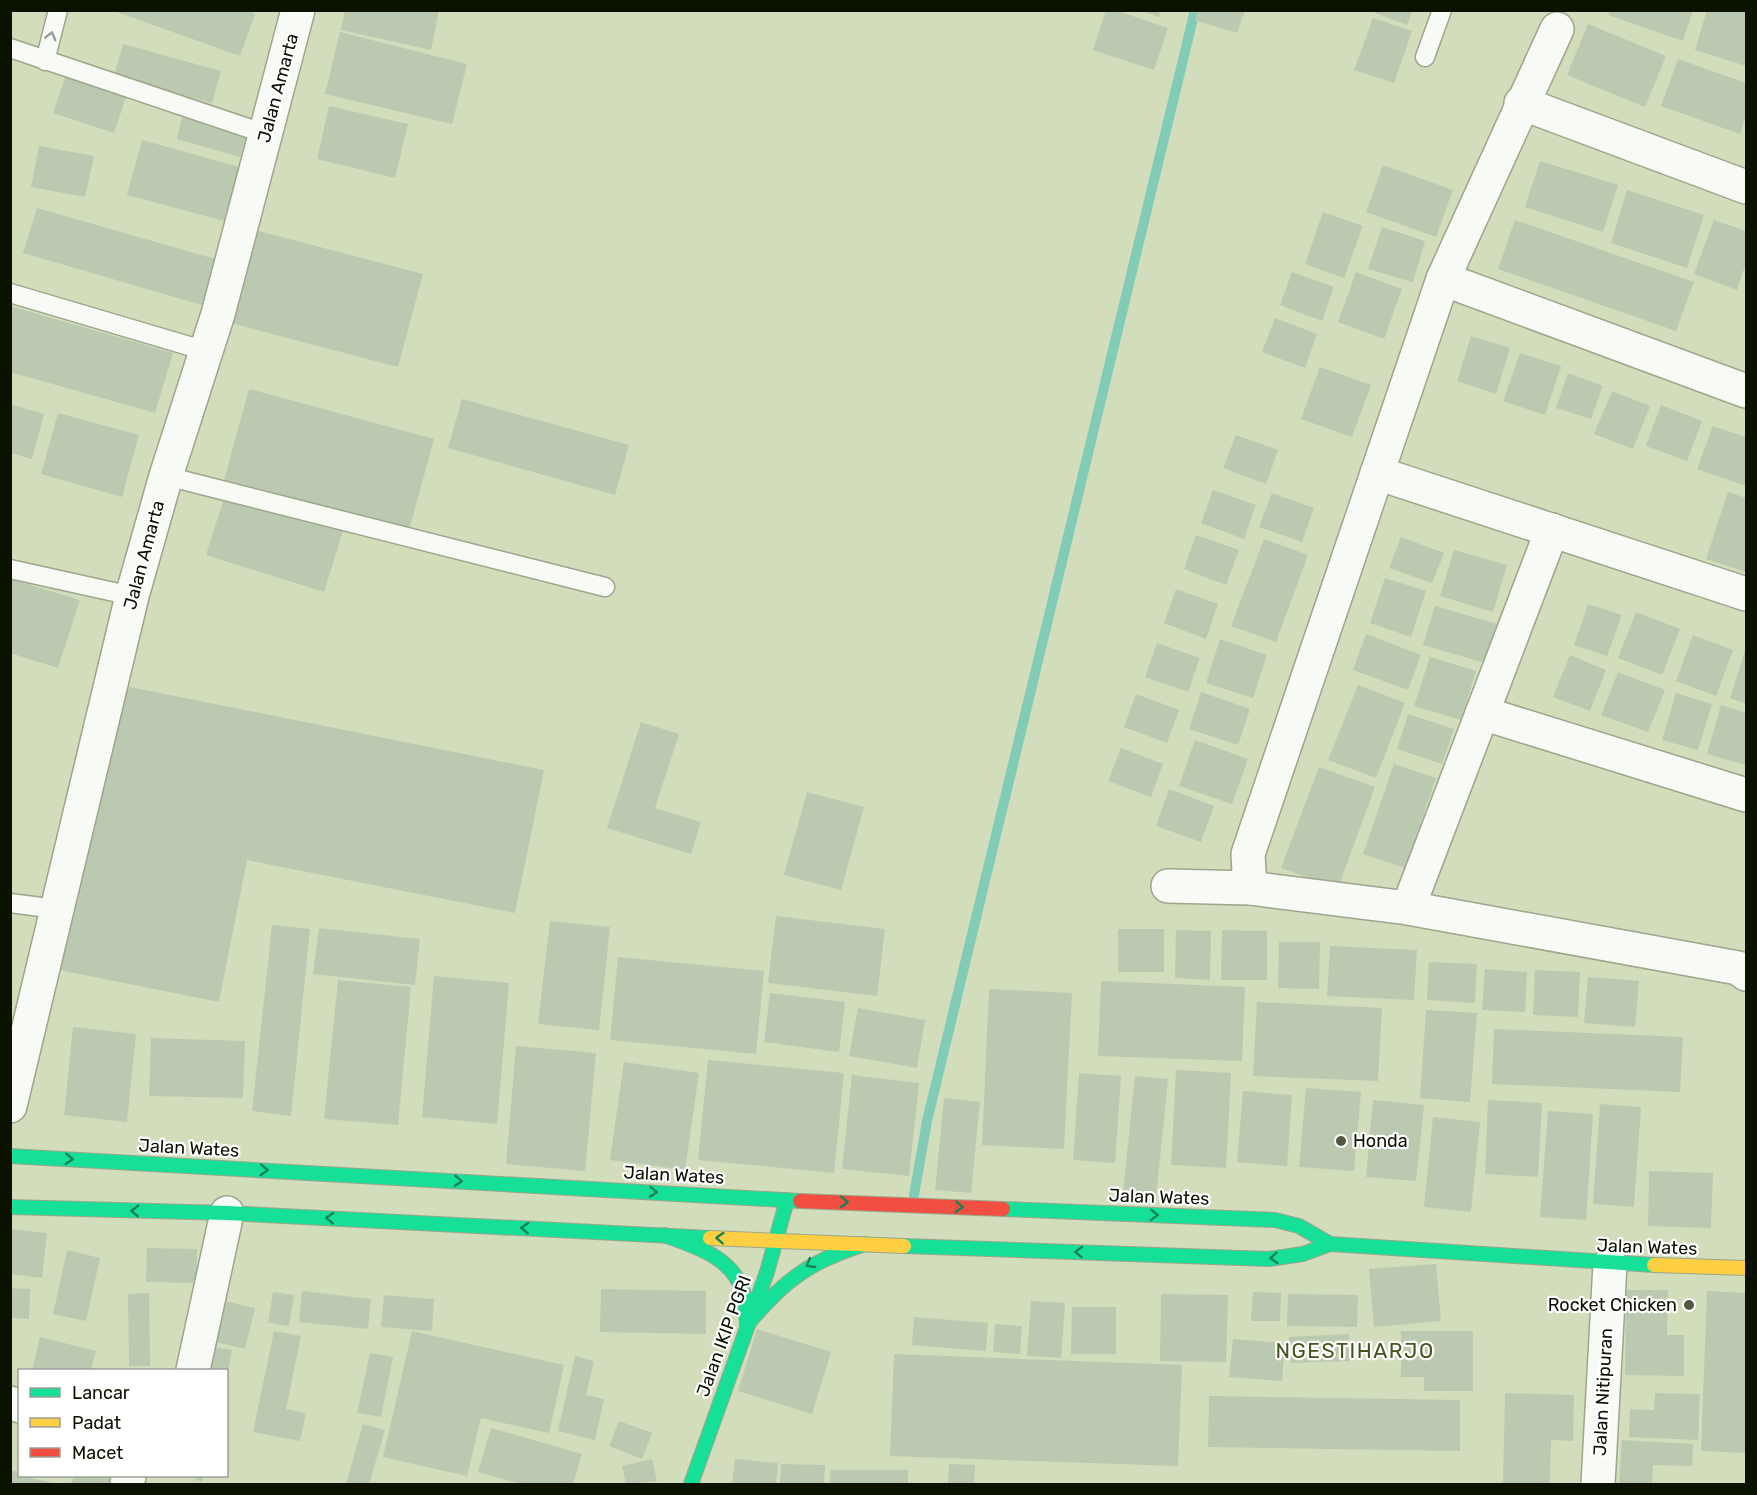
<svg xmlns="http://www.w3.org/2000/svg" width="1757" height="1495" font-family="Rubik,sans-serif">
  <rect width="100%" height="100%" fill="#d2ddbc"/>
  <g fill="none" stroke-linecap="round" stroke-linejoin="round">
    <polyline stroke="#82cbb6" stroke-width="10" points="914,1195 927,1121 1195,10"/>
  </g>
  <g fill="#bbc9b1">
    <polygon points="246,10 255,14 240,56 114,11"/>
    <polygon points="345,10 439,10 431,50 341,30"/>
    <polygon points="1106,10 1115,10 1168,28 1154,70 1093,50"/>
    <polygon points="1139,10 1161,10 1159,17"/>
    <polygon points="1198,10 1245,10 1237,33 1195,20"/>
    <polygon points="1368,10 1413,10 1407,25"/>
    <polygon points="1610,10 1693,10 1683,41 1608,15"/>
    <polygon points="1707,10 1746,10 1746,66 1695,50"/>
    <polygon points="1373,18 1412,31 1394,83 1354,70"/>
    <polygon points="1588,24 1666,56 1645,107 1567,75"/>
    <polygon points="340,32 467,64 452,124 325,94"/>
    <polygon points="123,44 221,71 212,103 114,76"/>
    <polygon points="1678,59 1746,83 1746,116 1740,134 1661,106"/>
    <polygon points="66,75 127,94 114,133 53,113"/>
    <polygon points="329,106 408,124 395,178 317,159"/>
    <polygon points="183,114 247,132 240,157 177,139"/>
    <polygon points="142,140 243,168 228,222 127,195"/>
    <polygon points="39,146 94,156 85,197 31,187"/>
    <polygon points="1540,161 1618,185 1603,232 1525,207"/>
    <polygon points="1383,165 1453,190 1436,237 1366,212"/>
    <polygon points="1627,190 1704,215 1687,268 1611,243"/>
    <polygon points="37,208 215,259 202,305 23,253"/>
    <polygon points="1323,212 1363,226 1344,278 1305,264"/>
    <polygon points="1515,220 1694,282 1676,331 1498,269"/>
    <polygon points="1714,220 1746,231 1746,263 1737,290 1694,274"/>
    <polygon points="1382,227 1425,241 1413,282 1368,269"/>
    <polygon points="255,230 423,274 398,367 230,323"/>
    <polygon points="1292,272 1334,287 1322,321 1280,305"/>
    <polygon points="1356,272 1402,289 1384,339 1338,322"/>
    <polygon points="10,306 173,353 155,413 10,372"/>
    <polygon points="1275,318 1317,334 1305,368 1262,352"/>
    <polygon points="1471,336 1510,348 1496,394 1457,381"/>
    <polygon points="1520,353 1561,366 1545,415 1503,401"/>
    <polygon points="1320,367 1371,385 1352,437 1301,419"/>
    <polygon points="1568,373 1603,386 1591,419 1556,408"/>
    <polygon points="249,389 434,439 408,534 223,484"/>
    <polygon points="1612,391 1650,406 1633,449 1594,434"/>
    <polygon points="462,399 629,445 615,495 448,448"/>
    <polygon points="10,404 44,414 32,459 10,453"/>
    <polygon points="1661,405 1702,421 1687,461 1646,446"/>
    <polygon points="58,413 139,435 122,497 41,474"/>
    <polygon points="1713,426 1746,437 1746,486 1697,469"/>
    <polygon points="1236,435 1278,450 1266,484 1223,468"/>
    <polygon points="1213,490 1256,505 1244,539 1201,523"/>
    <polygon points="1728,492 1746,498 1746,572 1706,559"/>
    <polygon points="1272,493 1314,508 1302,542 1259,527"/>
    <polygon points="225,495 343,531 324,592 206,555"/>
    <polygon points="1196,535 1239,550 1226,585 1184,569"/>
    <polygon points="1401,537 1444,553 1432,583 1389,568"/>
    <polygon points="1264,539 1308,555 1276,642 1231,626"/>
    <polygon points="1454,550 1507,565 1493,612 1440,596"/>
    <polygon points="1385,578 1426,591 1411,637 1370,623"/>
    <polygon points="10,579 80,600 58,668 10,653"/>
    <polygon points="1176,589 1218,604 1206,639 1164,623"/>
    <polygon points="1588,604 1622,615 1607,656 1574,645"/>
    <polygon points="1435,606 1497,624 1485,663 1423,645"/>
    <polygon points="1636,612 1680,629 1662,675 1618,658"/>
    <polygon points="1366,634 1421,655 1408,690 1353,670"/>
    <polygon points="1693,635 1733,650 1716,696 1676,681"/>
    <polygon points="1220,639 1267,655 1253,698 1206,683"/>
    <polygon points="1157,643 1200,658 1188,692 1145,677"/>
    <polygon points="1746,647 1746,704 1730,698"/>
    <polygon points="1570,655 1606,670 1590,711 1553,697"/>
    <polygon points="1430,657 1476,671 1461,720 1414,706"/>
    <polygon points="1618,672 1665,690 1648,732 1601,715"/>
    <polygon points="120,685 544,770 515,913 247,860 219,1002 54,969"/>
    <polygon points="1358,685 1405,703 1376,778 1328,760"/>
    <polygon points="1201,692 1250,709 1238,745 1189,729"/>
    <polygon points="1676,693 1712,704 1698,750 1662,740"/>
    <polygon points="1136,694 1179,710 1167,743 1124,727"/>
    <polygon points="1721,705 1746,713 1746,765 1707,754"/>
    <polygon points="1408,714 1454,729 1442,764 1397,749"/>
    <polygon points="641,722 679,734 655,808 701,822 691,854 607,828"/>
    <polygon points="1195,740 1248,759 1232,804 1179,786"/>
    <polygon points="1121,748 1163,764 1151,797 1108,781"/>
    <polygon points="1394,764 1436,778 1405,868 1363,854"/>
    <polygon points="1319,767 1375,787 1338,888 1281,868"/>
    <polygon points="1169,789 1214,806 1201,842 1156,826"/>
    <polygon points="807,792 864,807 841,890 784,875"/>
    <polygon points="776,916 885,929 877,996 768,983"/>
    <polygon points="550,921 610,927 599,1030 538,1024"/>
    <polygon points="272,925 310,929 291,1116 252,1111"/>
    <polygon points="319,928 420,939 415,985 313,974"/>
    <rect x="1118" y="929" width="46" height="43"/>
    <polygon points="1176,930 1211,931 1210,980 1175,978"/>
    <polygon points="1222,930 1267,931 1267,980 1221,980"/>
    <polygon points="1279,942 1320,942 1319,989 1278,988"/>
    <polygon points="1330,946 1417,950 1414,1000 1327,996"/>
    <polygon points="618,957 764,971 756,1054 610,1040"/>
    <polygon points="1429,962 1477,964 1475,1003 1427,1000"/>
    <polygon points="1485,969 1527,972 1525,1012 1482,1010"/>
    <polygon points="1535,970 1580,972 1578,1017 1533,1015"/>
    <polygon points="434,976 509,983 497,1124 422,1117"/>
    <polygon points="1588,977 1639,981 1635,1027 1584,1023"/>
    <polygon points="338,980 411,987 398,1125 324,1119"/>
    <polygon points="1101,981 1245,987 1242,1061 1098,1056"/>
    <polygon points="989,989 1072,993 1064,1149 982,1145"/>
    <polygon points="770,993 845,1002 839,1052 764,1042"/>
    <polygon points="1257,1002 1382,1008 1378,1081 1253,1076"/>
    <polygon points="858,1008 925,1020 917,1068 849,1056"/>
    <polygon points="1426,1010 1477,1013 1470,1102 1420,1098"/>
    <polygon points="73,1027 136,1034 127,1122 64,1115"/>
    <polygon points="1494,1029 1683,1037 1680,1092 1492,1084"/>
    <polygon points="151,1038 245,1041 243,1098 149,1096"/>
    <polygon points="516,1046 596,1053 585,1171 506,1164"/>
    <polygon points="708,1060 844,1073 834,1173 698,1160"/>
    <polygon points="624,1062 699,1073 685,1170 610,1160"/>
    <polygon points="1176,1070 1231,1073 1226,1168 1171,1165"/>
    <polygon points="1079,1073 1121,1076 1115,1163 1073,1160"/>
    <polygon points="852,1075 919,1083 909,1176 842,1169"/>
    <polygon points="1135,1076 1168,1079 1156,1197 1123,1193"/>
    <polygon points="1306,1088 1361,1092 1354,1171 1299,1167"/>
    <polygon points="1243,1091 1292,1095 1287,1166 1237,1162"/>
    <polygon points="944,1098 980,1102 971,1193 935,1190"/>
    <polygon points="1373,1100 1424,1105 1416,1181 1366,1177"/>
    <polygon points="1488,1100 1542,1103 1538,1177 1485,1174"/>
    <polygon points="1600,1104 1641,1107 1634,1207 1593,1204"/>
    <polygon points="1548,1111 1593,1114 1586,1220 1540,1217"/>
    <polygon points="1433,1117 1480,1122 1471,1212 1424,1207"/>
    <polygon points="1649,1171 1713,1173 1711,1228 1648,1226"/>
    <polygon points="10,1229 47,1233 42,1278 10,1274"/>
    <polygon points="147,1248 197,1249 197,1283 146,1282"/>
    <polygon points="67,1250 100,1258 86,1321 53,1314"/>
    <polygon points="1436,1264 1441,1321 1374,1327 1369,1269"/>
    <polygon points="10,1288 30,1289 29,1319 10,1318"/>
    <polygon points="601,1289 706,1291 706,1334 600,1332"/>
    <polygon points="1626,1290 1668,1290 1667,1335 1684,1335 1684,1376 1625,1375"/>
    <polygon points="302,1291 371,1299 368,1329 299,1322"/>
    <polygon points="1707,1291 1746,1293 1746,1453 1701,1451"/>
    <polygon points="273,1292 294,1295 289,1326 268,1323"/>
    <polygon points="1253,1292 1281,1293 1280,1321 1251,1321"/>
    <polygon points="149,1293 150,1366 129,1366 128,1294"/>
    <polygon points="1161,1294 1228,1295 1226,1362 1160,1361"/>
    <polygon points="1288,1294 1358,1295 1357,1327 1287,1326"/>
    <polygon points="384,1295 434,1299 432,1331 381,1327"/>
    <polygon points="217,1299 255,1308 245,1349 207,1340"/>
    <polygon points="1031,1301 1065,1303 1061,1358 1027,1356"/>
    <polygon points="1072,1307 1116,1307 1116,1354 1071,1354"/>
    <polygon points="914,1317 988,1323 986,1351 912,1345"/>
    <polygon points="995,1324 1022,1326 1020,1354 993,1352"/>
    <polygon points="757,1329 831,1352 812,1414 738,1391"/>
    <polygon points="274,1331 301,1336 286,1409 306,1413 300,1441 253,1432"/>
    <polygon points="412,1331 564,1365 549,1433 481,1418 467,1476 383,1457"/>
    <polygon points="1401,1331 1473,1331 1473,1391 1424,1391 1424,1377 1401,1377"/>
    <polygon points="1349,1334 1350,1361 1291,1363 1289,1337"/>
    <polygon points="40,1337 96,1351 91,1370 32,1370"/>
    <polygon points="1233,1339 1285,1343 1282,1381 1229,1377"/>
    <polygon points="205,1346 232,1350 228,1371 201,1370"/>
    <polygon points="370,1353 393,1357 381,1417 357,1413"/>
    <polygon points="894,1354 1182,1365 1178,1466 890,1456"/>
    <polygon points="575,1356 594,1361 586,1395 604,1399 595,1440 558,1431"/>
    <polygon points="1505,1393 1574,1395 1573,1441 1551,1440 1550,1484 1503,1484"/>
    <polygon points="1655,1393 1700,1394 1698,1440 1629,1437 1630,1409 1654,1410"/>
    <polygon points="1209,1396 1460,1400 1460,1451 1208,1447"/>
    <polygon points="619,1421 652,1433 642,1459 609,1446"/>
    <polygon points="363,1424 385,1430 369,1484 346,1484"/>
    <polygon points="491,1428 582,1454 573,1484 521,1484 478,1472"/>
    <polygon points="1622,1440 1693,1444 1692,1466 1653,1465 1652,1484 1619,1484"/>
    <polygon points="652,1459 657,1481 626,1484 622,1466"/>
    <polygon points="735,1459 778,1463 776,1484 732,1484"/>
    <polygon points="781,1464 825,1465 824,1484 780,1484"/>
    <polygon points="949,1464 975,1465 974,1484 948,1484"/>
    <polygon points="10,1470 20,1473 20,1476 50,1482 49,1484 10,1484"/>
    <rect x="830" y="1470" width="78" height="14"/>
    <polygon points="74,1476 121,1476 118,1484 71,1484"/>
    <polygon points="189,1476 204,1476 202,1482"/>
  </g>
  <g fill="none" stroke-linecap="round" stroke-linejoin="round">
    <g stroke="#9da58b" stroke-width="21">
      <g id="lane">
        <polyline points="10,48 266,134"/>
        <polyline points="1425,57 1442,10"/>
        <polyline points="45,61 58,10"/>
        <polyline points="10,293 206,351"/>
        <polyline points="166,476 605,587"/>
        <polyline points="10,569 132,596"/>
        <polyline points="10,903 56,909"/>
      </g>
    </g>
    <g stroke="#9da58b" stroke-width="36">
      <g id="street">
        <polyline points="1521,103 1746,187"/>
        <polyline points="1443,279 1746,391"/>
        <polyline points="1377,473 1746,594"/>
        <polyline points="1482,713 1746,795"/>
        <polyline points="1168,886 1250,888 1248,854 1443,279 1557,29"/>
        <polyline points="1250,888 1408,908 1738,968 1746,974"/>
        <polyline points="1408,908 1552,530"/>
        <polyline points="10,1106 132,596 166,476 218,314 298,10"/>
        <polyline points="193,1370 227,1213"/>
        <polyline points="10,1403 20,1406"/>
        <polyline points="127,1484 129,1476"/>
        <polyline points="1598,1484 1610,1264"/>
      </g>
    </g>
    <g stroke="#9da58b" stroke-width="16">
      <g id="fast">
        <polyline points="10,1156 800,1201"/>
        <polyline points="10,1207 227,1213 710,1238"/>
        <polyline points="1003,1209 1275,1220 1299,1226 1330,1244"/>
        <path d="M664 1235C694 1246 733 1257 743 1292 746 1302 746 1314 747 1325"/>
        <polyline points="904,1246 1269,1259 1303,1254 1330,1244 1654,1265"/>
        <path d="M747 1325C783 1281 810 1261 865 1244"/>
        <polyline points="691,1484 767,1272 787,1200"/>
      </g>
    </g>
    <g stroke="#9da58b" stroke-width="16">
      <g id="slow">
        <polyline points="710,1238 904,1246"/>
        <polyline points="1654,1265 1746,1268"/>
      </g>
    </g>
    <g stroke="#9da58b" stroke-width="16">
      <polyline id="jam" points="800,1201 1003,1209"/>
    </g>
    <use href="#lane" stroke="#f8faf5" stroke-width="18"/>
    <use href="#street" stroke="#f8faf5" stroke-width="33"/>
    <use href="#fast" stroke="#16e098" stroke-width="14"/>
    <use href="#slow" stroke="#ffcf43" stroke-width="14"/>
    <use href="#jam" stroke="#f24e42" stroke-width="14"/>
  </g>
  <defs><path id="oneway-chevron" d="M-2-3.5L2.5 0L-2 3.5" fill="none" stroke-width="1.6" stroke-linecap="round" stroke-linejoin="round" transform="scale(1.5)"/></defs>
  <use stroke="#9a9d93" href="#oneway-chevron" transform="translate(51 36) rotate(-76)"/>
  <g stroke="#128354">
    <use href="#oneway-chevron" transform="translate(69 1159) rotate(3)"/>
    <use href="#oneway-chevron" transform="translate(264 1170) rotate(3)"/>
    <use href="#oneway-chevron" transform="translate(458 1181) rotate(3)"/>
    <use href="#oneway-chevron" transform="translate(653 1192) rotate(3)"/>
    <use href="#oneway-chevron" transform="translate(844 1202) rotate(2)"/>
    <use href="#oneway-chevron" transform="translate(959 1207) rotate(3)"/>
    <use href="#oneway-chevron" transform="translate(135 1211) rotate(-179)"/>
    <use href="#oneway-chevron" transform="translate(1154 1215) rotate(2)"/>
    <use href="#oneway-chevron" transform="translate(330 1218) rotate(-177)"/>
    <use href="#oneway-chevron" transform="translate(525 1228) rotate(-177)"/>
    <use href="#oneway-chevron" transform="translate(720 1238) rotate(-177)"/>
    <use href="#oneway-chevron" transform="translate(1079 1252) rotate(-178)"/>
    <use href="#oneway-chevron" transform="translate(1274 1258) rotate(175)"/>
    <use href="#oneway-chevron" transform="translate(810 1264) rotate(149)"/>
  </g>
  <g fill="#515942" stroke="#fff" stroke-width="2">
    <circle cx="1341" cy="1141" r="6"/>
    <circle cx="1689" cy="1305" r="6"/>
  </g>
  <g text-anchor="middle" stroke-width="4.5" stroke-linejoin="round" paint-order="stroke">
    <g font-size="18" fill="#0c1200" stroke="#fff">
      <text transform="translate(278 88) rotate(-75)" y="6">Jalan Amarta</text>
      <text transform="translate(144 555) rotate(-75)" y="6">Jalan Amarta</text>
      <text transform="translate(189 1148) rotate(3)" y="6">Jalan Wates</text>
      <text transform="translate(674 1175) rotate(3)" y="6">Jalan Wates</text>
      <text transform="translate(1159 1197) rotate(2)" y="6">Jalan Wates</text>
      <text transform="translate(1647 1247) rotate(2)" y="6">Jalan Wates</text>
      <text transform="translate(724 1336) rotate(-70)" y="6">Jalan IKIP PGRI</text>
      <text transform="translate(1603 1392) rotate(-87)" y="6">Jalan Nitipuran</text>
    </g>
    <g font-size="18" fill="#0c1200" stroke="#fff" text-anchor="start">
      <text x="1353" y="1147">Honda</text>
      <text x="1677" y="1311" text-anchor="end">Rocket Chicken</text>
    </g>
    <g font-size="21" letter-spacing="1.5" fill="#44541b" stroke="#fff">
      <text x="1355" y="1358">NGESTIHARJO</text>
    </g>
  </g>
  <rect width="1757" height="1495" fill="none" stroke="#0c1200" stroke-width="24"/>
  <rect x="18" y="1369" width="210" height="108" fill="#ffffff" stroke="#9ea099" stroke-width="1.5"/>
  <rect x="30" y="1388" width="30" height="9" fill="#16e098" stroke="#9ea099" stroke-width="1.5"/>
  <text x="72" y="1399" font-size="18" fill="#0c1200">Lancar</text>
  <rect x="30" y="1418" width="30" height="9" fill="#ffcf43" stroke="#9ea099" stroke-width="1.5"/>
  <text x="72" y="1429" font-size="18" fill="#0c1200">Padat</text>
  <rect x="30" y="1448" width="30" height="9" fill="#f24e42" stroke="#9ea099" stroke-width="1.5"/>
  <text x="72" y="1459" font-size="18" fill="#0c1200">Macet</text>
</svg>
